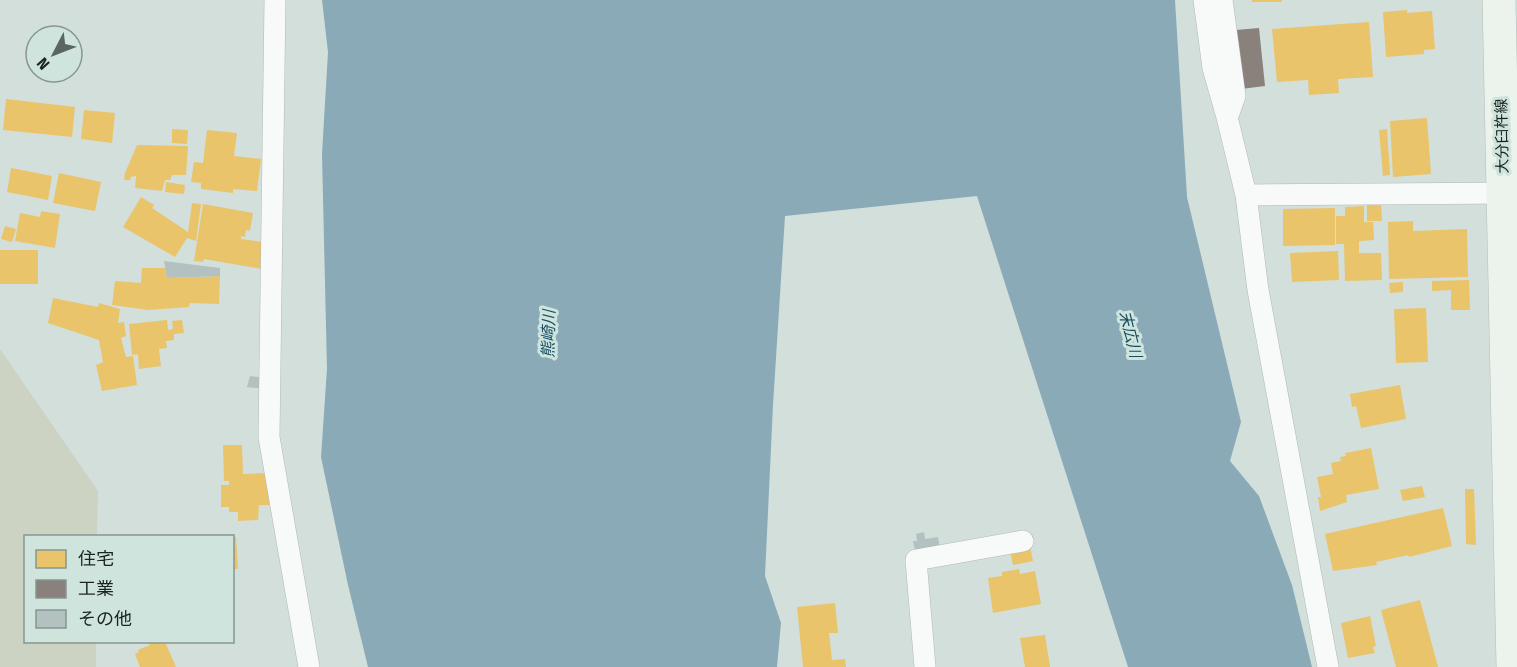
<svg xmlns="http://www.w3.org/2000/svg" width="1517" height="667" font-family="'Fira Sans Condensed','Noto Sans JP',sans-serif">
  <rect width="100%" height="100%" fill="#d3dfdb"/>
  <polygon fill="#ccd3c2" points="0,349 98,491 97,536 26,536 26,642 96,642 96,667 0,667"/>
  <polygon fill="#8aaab7" points="322,0 1175,0 1187,197 1241,422 1230,461 1259,496 1292,585 1312,667 1128,667 977,196 785,216 773,405 765,576 781,623 777,667 368,667 348,585 321,457 327,369 322,154 328,52"/>
  <g fill="#e9c46a">
    <rect x="1252" y="0" width="30" height="2"/>
    <polygon points="1407,10 1407,13 1432,11 1435,49 1424,50 1424,54 1386,57 1383,12"/>
    <polygon points="1369,22 1373,77 1338,79 1339,93 1309,95 1308,80 1277,82 1272,29"/>
    <polygon points="6,99 75,107 72,137 3,130"/>
    <polygon points="84,110 115,113 112,143 81,139"/>
    <polygon points="1427,118 1431,174 1393,177 1390,121"/>
    <polygon points="172,129 188,130 187,144 172,143"/>
    <polygon points="1387,129 1390,175 1383,176 1379,130"/>
    <polygon points="207,130 237,133 234,156 261,159 257,191 233,189 233,193 201,189 201,183 191,182 194,162 203,163"/>
    <polygon points="137,145 188,146 186,175 172,175 170,180 165,180 162,191 135,188 136,176 130,177 131,180 124,180 125,173"/>
    <polygon points="11,168 52,176 48,200 7,192"/>
    <polygon points="59,173 101,182 95,211 53,203"/>
    <polygon points="166,182 185,185 184,194 165,192"/>
    <polygon points="141,197 154,205 152,208 188,232 192,203 201,204 196,241 187,238 175,257 123,227"/>
    <polygon points="1381,203 1382,221 1367,221 1367,204"/>
    <polygon points="203,204 253,213 250,231 246,230 245,237 241,236 241,239 270,243 262,269 204,259 203,262 194,261"/>
    <polygon points="1364,206 1364,222 1373,222 1374,240 1359,241 1359,253 1381,253 1382,280 1345,281 1344,244 1336,244 1336,216 1345,216 1345,207"/>
    <polygon points="1335,208 1335,245 1283,246 1283,209"/>
    <polygon points="41,211 60,214 55,248 15,241 20,213 40,217"/>
    <polygon points="1413,221 1413,231 1467,229 1468,277 1389,279 1388,222"/>
    <polygon points="5,226 16,229 12,242 1,239"/>
    <rect x="0" y="250" width="38" height="34"/>
    <polygon points="1338,251 1339,280 1292,282 1290,253"/>
    <polygon points="142,268 165,268 167,278 220,276 219,304 190,303 189,307 148,310 112,305 115,281 141,283"/>
    <polygon points="1469,280 1470,310 1451,310 1451,290 1432,291 1432,281"/>
    <polygon points="1403,282 1403,292 1390,293 1389,283"/>
    <polygon points="53,298 98,307 99,303 120,309 118,323 124,322 126,336 121,338 126,357 133,356 137,385 102,391 96,365 103,362 99,340 48,323"/>
    <polygon points="1426,308 1428,362 1396,363 1394,309"/>
    <polygon points="167,320 168,330 173,329 172,321 182,320 184,333 174,334 174,340 166,341 167,348 159,349 161,366 139,369 138,354 132,355 129,324"/>
    <polygon points="1400,385 1406,419 1361,428 1356,406 1352,407 1350,394"/>
    <polygon points="223,445 242,445 243,474 268,473 269,505 259,505 258,520 238,521 238,512 229,512 229,507 221,507 221,485 229,485 229,481 224,481"/>
    <polygon points="1371,448 1379,489 1346,495 1347,502 1320,511 1318,497 1321,497 1317,477 1333,474 1331,463 1341,461 1340,457 1346,456 1345,453"/>
    <polygon points="1422,486 1425,497 1403,501 1400,490"/>
    <polygon points="1465,489 1474,489 1476,545 1466,544"/>
    <polygon points="1443,508 1452,546 1409,557 1408,555 1376,562 1377,565 1333,571 1325,534"/>
    <polygon points="232,537 236,537 238,569 232,569"/>
    <polygon points="1029,541 1033,561 1013,565 1009,545"/>
    <polygon points="1019,569 1020,574 1035,571 1041,604 993,613 988,578 1002,576 1002,572"/>
    <polygon points="1420,600 1438,667 1396,667 1381,610"/>
    <polygon points="835,603 838,633 829,633 832,660 845,659 846,667 803,667 797,607"/>
    <polygon points="1370,616 1376,646 1373,647 1375,653 1348,658 1341,623"/>
    <polygon points="1045,635 1050,667 1025,667 1020,638"/>
    <polygon points="148,642 165,642 176,667 140,667 135,654 139,652 138,650 150,645"/>
  </g>
  <polygon fill="#8a817c" points="1259,28 1265,86 1241,89 1236,30"/>
  <g fill="#b3c1c0">
    <polygon points="164,261 220,268 220,276 167,278"/>
    <polygon points="250,376 267,378 266,389 247,387"/>
    <polygon points="924,532 925,539 938,537 940,550 916,554 913,541 917,541 916,534"/>
  </g>
  <g fill="none" stroke-linecap="round" stroke-linejoin="round">
    <g stroke="#b0b9b6" stroke-width="22">
      <g id="minor">
        <polyline points="275,0 269,437 309,667"/>
        <polyline points="1204,0 1213,68 1227,117 1246,195 1258,290 1328,667"/>
        <polyline points="1222,0 1235,96 1229,113"/>
        <polyline points="1246,195 1513,193"/>
        <polyline points="925,667 916,560 1023,541"/>
      </g>
    </g>
    <g stroke="#b5bcb9" stroke-width="34">
      <polyline id="primary" points="1499,0 1513,667"/>
    </g>
    <use href="#minor" stroke="#f8fafa" stroke-width="21"/>
    <use href="#primary" stroke="#ecf2ec" stroke-width="33"/>
  </g>
  <g text-anchor="middle" stroke-width="6" stroke-linejoin="round" paint-order="stroke">
    <g font-size="15" fill="#1b2421" stroke="#cee4dc">
      <text transform="translate(1502 136) rotate(-91)" y="5">大分臼杵線</text>
    </g>
    <g font-size="16" font-style="italic" fill="#164d63" stroke="#cee4dc">
      <text transform="translate(548 334) rotate(-89)" y="6">熊崎川</text>
      <text transform="translate(1131 334) rotate(76)" y="6">末広川</text>
    </g>
  </g>
  <rect x="24" y="535" width="210" height="108" fill="#cee4dc" stroke="#869791" stroke-width="1.5"/>
  <rect x="36" y="550" width="30" height="18" fill="#e9c46a" stroke="#869791" stroke-width="1.5"/>
  <text x="78" y="565" font-size="18" fill="#1b2421">住宅</text>
  <rect x="36" y="580" width="30" height="18" fill="#8a817c" stroke="#869791" stroke-width="1.5"/>
  <text x="78" y="595" font-size="18" fill="#1b2421">工業</text>
  <rect x="36" y="610" width="30" height="18" fill="#b3c1c0" stroke="#869791" stroke-width="1.5"/>
  <text x="78" y="625" font-size="18" fill="#1b2421">その他</text>
  <g transform="translate(54 54) rotate(228)"><circle r="28" fill="#cee4dc" stroke="#869791" stroke-width="1.5"/>
  <path d="M0-4.5L10 22L0 15L-10 22Z" fill="#5b6562"/>
  <text y="-9" font-size="16" font-weight="bold" text-anchor="middle" fill="#1b2421">N</text>
  </g>
</svg>
